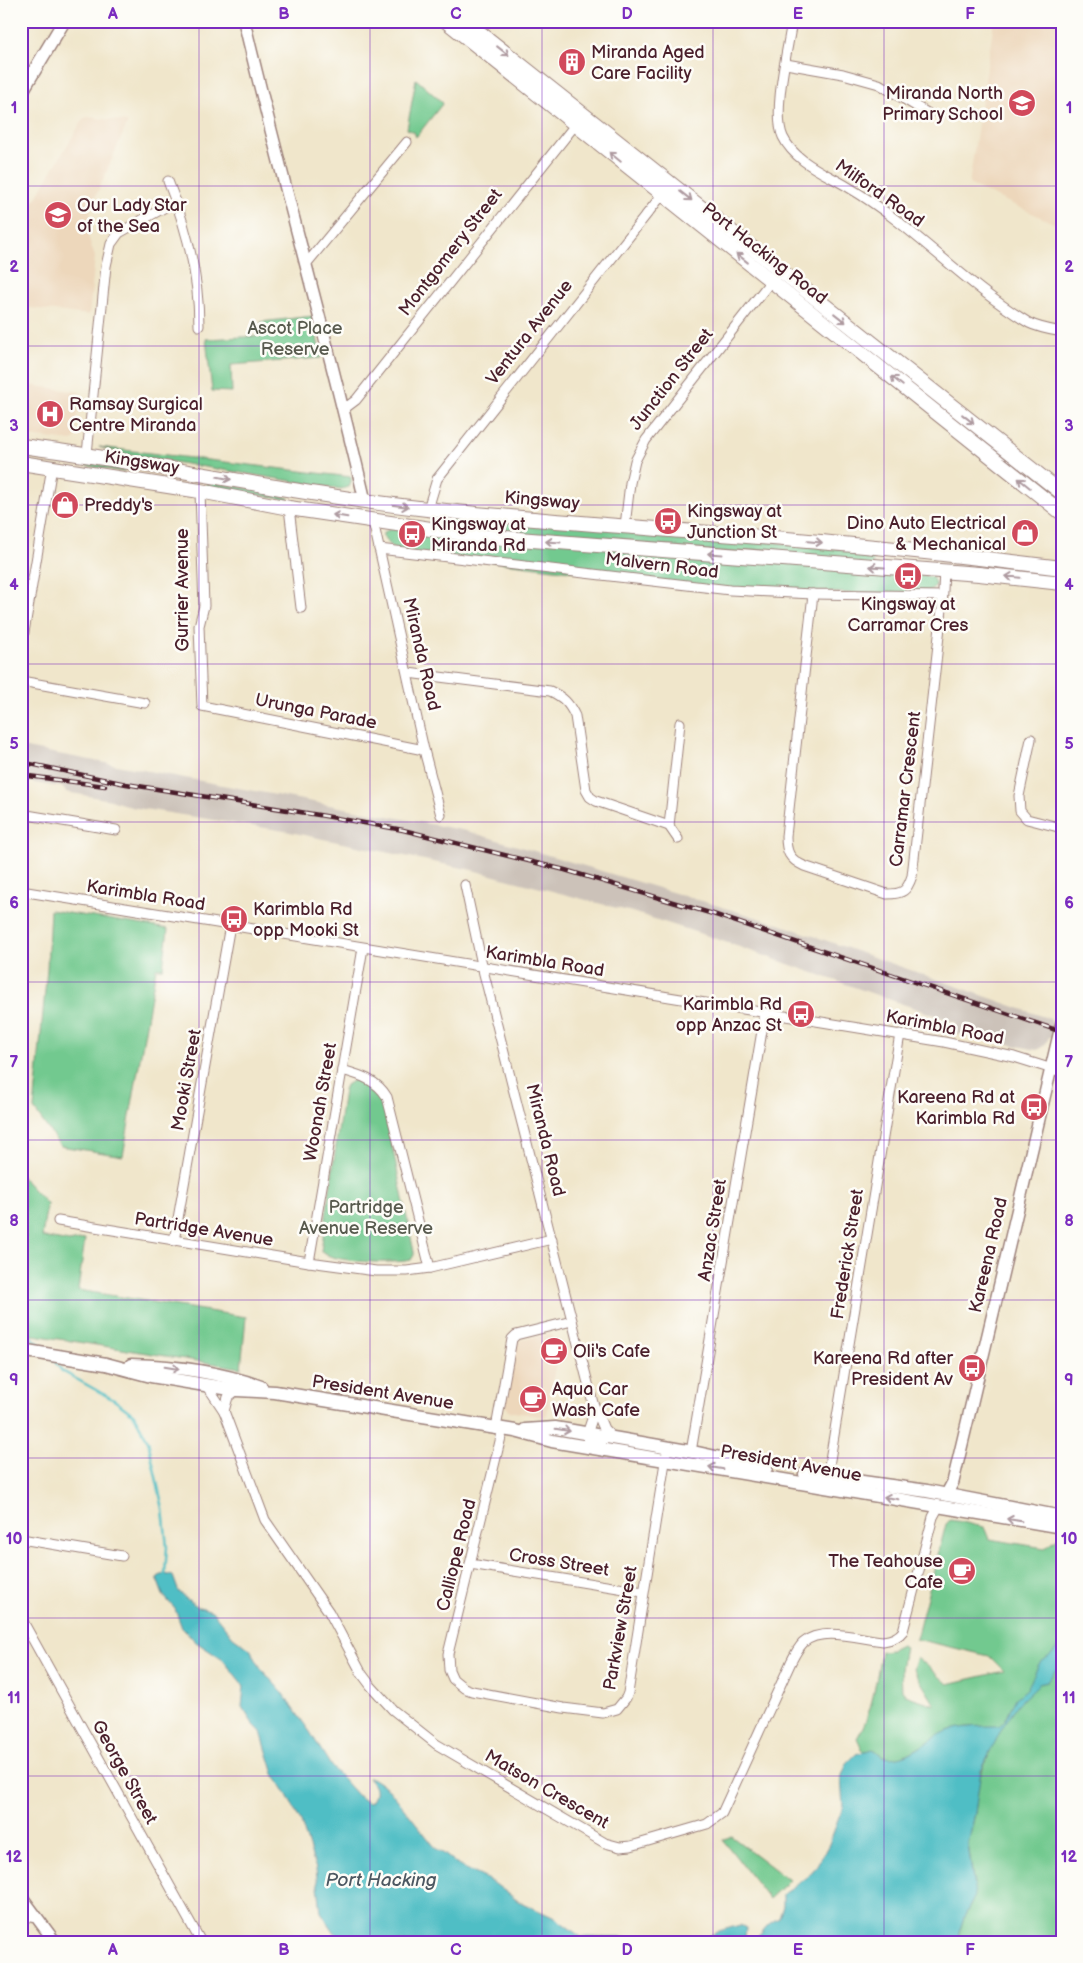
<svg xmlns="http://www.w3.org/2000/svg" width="1083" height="1963" font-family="'Balsamiq Sans',sans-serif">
  <rect width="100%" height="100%" fill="#fdfcf7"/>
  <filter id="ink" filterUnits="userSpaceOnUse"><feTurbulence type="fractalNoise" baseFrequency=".02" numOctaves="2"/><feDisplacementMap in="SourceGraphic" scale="10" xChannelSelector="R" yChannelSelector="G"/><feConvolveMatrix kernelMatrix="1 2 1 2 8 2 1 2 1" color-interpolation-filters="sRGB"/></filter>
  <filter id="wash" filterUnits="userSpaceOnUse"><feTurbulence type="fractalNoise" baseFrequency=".0096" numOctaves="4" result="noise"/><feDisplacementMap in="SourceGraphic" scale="20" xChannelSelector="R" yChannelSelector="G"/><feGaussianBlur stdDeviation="1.12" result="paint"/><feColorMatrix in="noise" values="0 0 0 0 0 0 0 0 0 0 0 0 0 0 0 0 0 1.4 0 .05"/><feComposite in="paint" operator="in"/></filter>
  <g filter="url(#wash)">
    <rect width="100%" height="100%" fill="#f0e6cb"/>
    <g fill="#edd7bb">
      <polygon points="994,21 1062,21 1062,227 969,184"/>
      <polygon points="87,117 128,122 91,207 88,236 95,257 89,315 21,307 21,223 83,119"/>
      <polygon points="21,384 80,392 75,439 72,441 21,435"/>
      <polygon points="551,1333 557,1355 547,1415 544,1417 508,1411 505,1405 516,1343 520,1340"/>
    </g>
    <polygon fill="#ccc2b9" points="21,747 467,831 779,924 1050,1019 1052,1024 1062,1027 1062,1041 1049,1037 1045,1045 1037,1050 949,1032 957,1023 708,936 632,912 472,870 285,831 131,807 111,800 66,792 62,787 21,781"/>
    <g fill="#72c98f" stroke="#5e745d">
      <polygon points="416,79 443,103 416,137 414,132 407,129"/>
      <polygon points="313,316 321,358 231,365 232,392 212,391 206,339 262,336 261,322"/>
      <polygon points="99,447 351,477 351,482 349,487 341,489 124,454"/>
      <polygon points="75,459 124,470 123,472 66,462 66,460"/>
      <polygon points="214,483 260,490 289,498 288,500 207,486 207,484"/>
      <polygon points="451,511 873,552 873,566 932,577 936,585 925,595 730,590 395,550 383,537 383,533 398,524 495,537 450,524"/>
      <polygon points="50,910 168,929 163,968 156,968 123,1156 60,1146 34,1109 47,969"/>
      <path d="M354 1080C368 1080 378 1090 383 1102L414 1252V1255L411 1260C395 1264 331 1263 321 1251L344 1090 346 1085Z"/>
      <polygon points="21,1176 47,1204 42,1237 69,1242 85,1239 78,1290 246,1317 241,1368 21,1333"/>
      <path d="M950 1520C962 1521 972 1525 984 1527L989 1539 1045 1548 1060 1536 1062 1537V1942H956L964 1917 971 1904 974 1885 968 1844 975 1813 979 1779 1000 1727C983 1726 964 1726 949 1731 931 1737 904 1764 885 1757 882 1756 878 1752 875 1750L863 1751 857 1738C873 1712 876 1680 881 1651L891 1650 901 1645 905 1647 901 1669 902 1691 908 1696 935 1705 913 1669 917 1657 948 1684 1004 1671 989 1656 916 1639 946 1524Z"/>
      <polygon points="731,1836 789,1880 769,1899 723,1840"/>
    </g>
    <g fill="#4fbec5" stroke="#4c6e78">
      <path d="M165 1574 173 1576 178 1590 184 1597 197 1606 212 1611 233 1637 250 1649 262 1670 281 1691 310 1732 331 1766 357 1795 368 1803 372 1801C378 1791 375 1786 368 1778H372L389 1789 434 1846 458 1865 491 1881 518 1901 557 1919 581 1937 626 1938 637 1942H341L321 1912 316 1869 301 1822 287 1795 274 1774 261 1732 253 1724 242 1707 244 1686 223 1660 196 1642 182 1628 175 1609 163 1595 157 1579 159 1576Z"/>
      <path d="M1062 1642C1062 1665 1060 1664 1047 1682L1039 1684 1018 1704 1002 1728 981 1771 975 1813 968 1844 975 1896 964 1917 956 1942H698L719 1931 740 1925 746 1928 745 1937 748 1940C762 1937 760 1933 768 1925 771 1922 775 1920 779 1918L783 1906V1894L808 1876 817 1866 829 1844 843 1807 841 1778 847 1763 856 1754 873 1749C878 1751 880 1756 885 1757 909 1762 928 1738 948 1731 963 1726 983 1726 999 1726L1004 1722 1016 1698 1027 1689 1040 1663 1052 1654Z"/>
    </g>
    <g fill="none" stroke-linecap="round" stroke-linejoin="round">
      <g stroke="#4fbec5" stroke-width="2.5">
        <polyline points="21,1328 45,1349"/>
        <polyline points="53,1359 62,1371 114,1400 134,1415 148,1441 163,1509 167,1547 165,1574"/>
      </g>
    </g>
  </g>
  <g filter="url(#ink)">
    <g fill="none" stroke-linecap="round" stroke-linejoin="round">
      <g stroke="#9d827b" stroke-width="11">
        <g id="minor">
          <path d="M792 21C788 49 772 113 783 137 795 162 825 173 848 187 913 225 964 284 1029 323 1039 328 1051 330 1062 332"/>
          <polyline points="786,64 843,74 879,84 929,114"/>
          <path d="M168 181C187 228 199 275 199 326"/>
          <polyline points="307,263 407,142"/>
          <polyline points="344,409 356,400 575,125"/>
          <polyline points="87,454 106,266 111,244 119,233 176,201"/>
          <polyline points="200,491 204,606 199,626 202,706 424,750"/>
          <polyline points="289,508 301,608"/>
          <polyline points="428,509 437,479 662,195"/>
          <polyline points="373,521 424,750 441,815"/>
          <polyline points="625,526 630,483 635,461 646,440 771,281"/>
          <polyline points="379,549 730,590 813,594 942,596"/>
          <path d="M813 594 786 836C786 852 789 859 804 866L887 894C903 894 907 891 912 876L942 609 944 571"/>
          <polyline points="21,650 52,467"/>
          <path d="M408 673 550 691C563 697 569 703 575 716L586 790 590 797 596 801 669 826"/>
          <polyline points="21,681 145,703"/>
          <polyline points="1031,739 1019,796 1020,811 1027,819 1062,828"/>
          <polyline points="21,814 116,830"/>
          <polyline points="678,839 669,826 680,723"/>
          <polyline points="465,885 484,974 593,1403 604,1429 613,1438"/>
          <polyline points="21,891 944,1042 1014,1057 1062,1072"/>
          <path d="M342 1070C360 1075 377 1080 387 1097L430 1268"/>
          <polyline points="58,1221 309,1262 376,1271 407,1271 430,1268 552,1239"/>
          <polyline points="174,1241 230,925"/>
          <polyline points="309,1262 363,948"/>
          <path d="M205 1385 212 1393 224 1411 265 1520 329 1612 362 1674 371 1686 393 1710 436 1744 605 1843 620 1847 631 1846 707 1824 722 1813 791 1662C794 1656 798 1648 803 1643 821 1626 861 1639 883 1641 891 1640 898 1638 903 1631L933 1517 939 1506"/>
          <polyline points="593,1406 592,1419 587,1434 588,1439 592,1442 602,1444"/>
          <polyline points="224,1411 228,1397 237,1390"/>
          <polyline points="496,1428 512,1339 516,1335 572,1321"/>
          <polyline points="503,1429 448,1654 449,1670 453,1679 464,1688 472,1691 563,1708 603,1713 617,1709 626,1698 628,1693 666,1456"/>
          <polyline points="691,1452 765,1013"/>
          <polyline points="827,1478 900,1034"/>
          <polyline points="21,1539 122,1556"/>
          <polyline points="470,1564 643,1592"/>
          <polyline points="21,1618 201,1942"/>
          <polyline points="21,1920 35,1914"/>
        </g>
      </g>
      <g stroke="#9d827b" stroke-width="14">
        <g id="tertiary">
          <path d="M244 21C282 182 328 340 365 501"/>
          <polyline points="946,1495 953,1482 1062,1022"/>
          <polyline points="21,1896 55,1942"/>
        </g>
      </g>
      <g stroke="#9d827b" stroke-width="15">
        <g id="secondary">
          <polyline points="21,93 64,21"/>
          <polyline points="21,1350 106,1364 151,1376 205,1385 237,1390 275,1392 515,1431 552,1441 1062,1527"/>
          <path d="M131 1365C175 1366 220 1372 261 1387"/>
          <polyline points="525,1430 555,1428 567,1430 693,1452 766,1468"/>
          <polyline points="805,1474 927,1491 1062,1517"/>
        </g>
      </g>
      <g stroke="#9d827b" stroke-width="16">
        <g id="primary">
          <polyline points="446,21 1062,513"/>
          <polyline points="465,21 1062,493"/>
          <path d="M21 446C157 463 291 494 427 509 565 524 704 531 842 544 915 550 989 559 1062 568"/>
          <polyline points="21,463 200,491 289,508 478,536 979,574 1062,583"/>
        </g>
      </g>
      <use href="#minor" stroke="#fff" stroke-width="9"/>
      <use href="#tertiary" stroke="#fff" stroke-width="11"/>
      <use href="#secondary" stroke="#fff" stroke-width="12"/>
      <use href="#primary" stroke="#fff" stroke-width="14"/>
      <g stroke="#4a1f2b" stroke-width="4.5">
        <g id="rail">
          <polyline points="21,762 126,784 325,816 403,830 565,870 713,914 1062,1032"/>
          <polyline points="21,775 105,786"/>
        </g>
      </g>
      <use href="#rail" stroke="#fdfcf7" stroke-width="2.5" stroke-dasharray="8" stroke-linecap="butt"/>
    </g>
    <defs><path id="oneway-shaft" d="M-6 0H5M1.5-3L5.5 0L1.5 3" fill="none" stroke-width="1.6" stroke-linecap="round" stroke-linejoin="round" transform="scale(1.25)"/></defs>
    <g stroke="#ae9aa0">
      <use href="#oneway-shaft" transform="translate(503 51) rotate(38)"/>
      <use href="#oneway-shaft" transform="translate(615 157) rotate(-141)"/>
      <use href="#oneway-shaft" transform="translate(686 196) rotate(38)"/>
      <use href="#oneway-shaft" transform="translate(742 258) rotate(-142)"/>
      <use href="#oneway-shaft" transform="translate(840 318) rotate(38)"/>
      <use href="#oneway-shaft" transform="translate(897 381) rotate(-141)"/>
      <use href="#oneway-shaft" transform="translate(968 419) rotate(38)"/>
      <use href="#oneway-shaft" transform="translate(224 478) rotate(11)"/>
      <use href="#oneway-shaft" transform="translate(1024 483) rotate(-141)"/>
      <use href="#oneway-shaft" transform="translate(401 506) rotate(7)"/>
      <use href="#oneway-shaft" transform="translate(340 516) rotate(-171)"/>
      <use href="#oneway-shaft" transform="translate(553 542) rotate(-176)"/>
      <use href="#oneway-shaft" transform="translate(815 542) rotate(5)"/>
      <use href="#oneway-shaft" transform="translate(715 554) rotate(-176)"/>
      <use href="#oneway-shaft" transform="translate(877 567) rotate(-176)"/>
      <use href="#oneway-shaft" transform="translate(1013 577) rotate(-174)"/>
      <use href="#oneway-shaft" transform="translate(172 1368) rotate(9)"/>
      <use href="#oneway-shaft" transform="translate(563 1430) rotate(9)"/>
      <use href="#oneway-shaft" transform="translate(716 1468) rotate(-170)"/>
      <use href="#oneway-shaft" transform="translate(891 1498) rotate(-170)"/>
      <use href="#oneway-shaft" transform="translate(1014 1520) rotate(-171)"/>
    </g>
  </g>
  <path fill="none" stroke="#7b2cbf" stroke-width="1" stroke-opacity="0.55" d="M199 21V1942M370 21V1942M542 21V1942M713 21V1942M884 21V1942M21 186H1062M21 346H1062M21 505H1062M21 664H1062M21 822H1062M21 982H1062M21 1140H1062M21 1300H1062M21 1458H1062M21 1618H1062M21 1776H1062"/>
  <defs>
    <g id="building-disc" transform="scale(1.4375)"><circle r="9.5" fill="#d1495b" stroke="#fdfcf7"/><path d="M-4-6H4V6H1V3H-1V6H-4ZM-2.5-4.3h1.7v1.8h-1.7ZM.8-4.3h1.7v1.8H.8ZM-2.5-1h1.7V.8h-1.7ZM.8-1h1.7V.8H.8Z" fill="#fff"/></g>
    <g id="school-disc" transform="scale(1.4375)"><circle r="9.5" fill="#d1495b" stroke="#fdfcf7"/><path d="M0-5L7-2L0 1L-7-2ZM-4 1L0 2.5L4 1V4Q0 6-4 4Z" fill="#fff"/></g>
    <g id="hospital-disc" transform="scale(1.4375)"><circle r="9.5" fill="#d1495b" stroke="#fdfcf7"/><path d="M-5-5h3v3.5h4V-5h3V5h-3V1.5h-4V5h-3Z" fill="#fff"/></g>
    <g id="shop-disc" transform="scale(1.4375)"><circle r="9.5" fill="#d1495b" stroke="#fdfcf7"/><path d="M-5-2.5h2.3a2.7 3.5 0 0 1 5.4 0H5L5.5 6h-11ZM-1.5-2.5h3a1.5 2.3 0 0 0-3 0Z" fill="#fff"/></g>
    <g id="bus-disc" transform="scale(1.4375)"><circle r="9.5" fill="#d1495b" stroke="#fdfcf7"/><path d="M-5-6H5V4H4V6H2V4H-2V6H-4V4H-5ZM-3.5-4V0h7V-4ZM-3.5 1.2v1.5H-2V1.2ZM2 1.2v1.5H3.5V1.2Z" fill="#fff"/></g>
    <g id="cafe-disc" transform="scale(1.4375)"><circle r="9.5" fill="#d1495b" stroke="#fdfcf7"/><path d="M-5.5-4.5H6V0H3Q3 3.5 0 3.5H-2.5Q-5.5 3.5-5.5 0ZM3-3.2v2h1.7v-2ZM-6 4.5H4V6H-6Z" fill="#fff"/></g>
  </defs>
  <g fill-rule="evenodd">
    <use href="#building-disc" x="572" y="62"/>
    <use href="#school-disc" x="1022" y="103"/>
    <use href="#school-disc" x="58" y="215"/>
    <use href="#hospital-disc" x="50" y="414"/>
    <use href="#shop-disc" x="65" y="505"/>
    <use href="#bus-disc" x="668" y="521"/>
    <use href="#shop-disc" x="1025" y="533"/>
    <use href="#bus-disc" x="412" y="534"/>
    <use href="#bus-disc" x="908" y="576"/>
    <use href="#bus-disc" x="234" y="919"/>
    <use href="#bus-disc" x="801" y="1014"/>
    <use href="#bus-disc" x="1034" y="1107"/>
    <use href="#cafe-disc" x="554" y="1351"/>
    <use href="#bus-disc" x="972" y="1368"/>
    <use href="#cafe-disc" x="533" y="1399"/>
    <use href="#cafe-disc" x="962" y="1571"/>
  </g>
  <g text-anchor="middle" stroke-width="5" stroke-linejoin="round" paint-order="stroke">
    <g font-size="18" fill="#4a1f2b" stroke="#fdfcf7" text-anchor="start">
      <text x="591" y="58">Miranda Aged<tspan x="591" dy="21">Care Facility</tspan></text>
      <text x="1003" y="99" text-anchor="end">Miranda North<tspan x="1003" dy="21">Primary School</tspan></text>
      <text x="77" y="211">Our Lady Star<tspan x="77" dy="21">of the Sea</tspan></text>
      <text x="69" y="410">Ramsay Surgical<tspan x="69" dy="21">Centre Miranda</tspan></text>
      <text x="84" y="511">Preddy's</text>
      <text x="687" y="517">Kingsway at<tspan x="687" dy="21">Junction St</tspan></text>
      <text x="1006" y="529" text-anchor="end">Dino Auto Electrical<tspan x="1006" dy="21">&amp; Mechanical</tspan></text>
      <text x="431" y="530">Kingsway at<tspan x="431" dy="21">Miranda Rd</tspan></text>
      <text x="908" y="610" text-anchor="middle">Kingsway at<tspan x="908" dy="21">Carramar Cres</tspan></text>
      <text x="253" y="915">Karimbla Rd<tspan x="253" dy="21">opp Mooki St</tspan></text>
      <text x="782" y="1010" text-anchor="end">Karimbla Rd<tspan x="782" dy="21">opp Anzac St</tspan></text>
      <text x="1015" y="1103" text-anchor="end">Kareena Rd at<tspan x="1015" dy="21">Karimbla Rd</tspan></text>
      <text x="573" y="1357">Oli's Cafe</text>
      <text x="953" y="1364" text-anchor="end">Kareena Rd after<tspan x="953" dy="21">President Av</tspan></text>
      <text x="552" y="1395">Aqua Car<tspan x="552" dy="21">Wash Cafe</tspan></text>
      <text x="943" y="1567" text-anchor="end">The Teahouse<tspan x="943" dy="21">Cafe</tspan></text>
    </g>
    <g font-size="18" fill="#4a1f2b" stroke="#fdfcf7">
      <text transform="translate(880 193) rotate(35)" y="6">Milford Road</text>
      <text transform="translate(450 252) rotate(-52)" y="6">Montgomery Street</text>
      <text transform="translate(765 253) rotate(38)" y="6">Port Hacking Road</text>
      <text transform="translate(529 332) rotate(-52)" y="6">Ventura Avenue</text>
      <text transform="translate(671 379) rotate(-52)" y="6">Junction Street</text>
      <text transform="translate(142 462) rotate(9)" y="6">Kingsway</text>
      <text transform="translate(542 500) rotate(5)" y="6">Kingsway</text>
      <text transform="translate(662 565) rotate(7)" y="6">Malvern Road</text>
      <text transform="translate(182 590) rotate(-90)" y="6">Gurrier Avenue</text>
      <text transform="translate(422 654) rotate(77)" y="6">Miranda Road</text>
      <text transform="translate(316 711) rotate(11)" y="6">Urunga Parade</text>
      <text transform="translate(905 789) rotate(-83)" y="6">Carramar Crescent</text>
      <text transform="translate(146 895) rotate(9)" y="6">Karimbla Road</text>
      <text transform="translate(545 961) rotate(9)" y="6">Karimbla Road</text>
      <text transform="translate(945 1027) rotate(11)" y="6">Karimbla Road</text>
      <text transform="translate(186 1080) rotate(-80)" y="6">Mooki Street</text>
      <text transform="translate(320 1102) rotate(-80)" y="6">Woonah Street</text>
      <text transform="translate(546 1140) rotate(76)" y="6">Miranda Road</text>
      <text transform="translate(204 1229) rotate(9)" y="6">Partridge Avenue</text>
      <text transform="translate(712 1230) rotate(-81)" y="6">Anzac Street</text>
      <text transform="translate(847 1254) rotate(-81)" y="6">Frederick Street</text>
      <text transform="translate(988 1255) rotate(-77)" y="6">Kareena Road</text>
      <text transform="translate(383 1392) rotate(9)" y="6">President Avenue</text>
      <text transform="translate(791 1463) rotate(10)" y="6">President Avenue</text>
      <text transform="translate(456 1555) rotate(-76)" y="6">Calliope Road</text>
      <text transform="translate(559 1562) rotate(9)" y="6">Cross Street</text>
      <text transform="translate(620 1628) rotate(-80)" y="6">Parkview Street</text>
      <text transform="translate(125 1772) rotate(61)" y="6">George Street</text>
      <text transform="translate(547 1789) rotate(30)" y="6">Matson Crescent</text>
    </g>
    <g font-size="18" fill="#585a4e" stroke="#fdfcf7">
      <text x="295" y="334">Ascot Place<tspan x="295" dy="21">Reserve</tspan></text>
      <text x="366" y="1213">Partridge<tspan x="366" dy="21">Avenue Reserve</tspan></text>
    </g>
    <g font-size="19" font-style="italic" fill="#4c5761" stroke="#fdfcf7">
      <text x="381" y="1886">Port Hacking</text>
    </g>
  </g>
  <rect width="1083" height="1963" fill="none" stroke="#fdfcf7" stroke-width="55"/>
  <rect x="28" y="28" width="1028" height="1908" fill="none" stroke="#7b2cbf" stroke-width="2"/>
  <g font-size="16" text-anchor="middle" font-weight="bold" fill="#7b2cbf">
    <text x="113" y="19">A</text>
    <text x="284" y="19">B</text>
    <text x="456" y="19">C</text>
    <text x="627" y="19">D</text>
    <text x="798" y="19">E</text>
    <text x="970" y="19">F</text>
    <text x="14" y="113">1</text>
    <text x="1069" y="113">1</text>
    <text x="14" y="272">2</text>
    <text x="1069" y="272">2</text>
    <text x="14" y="431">3</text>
    <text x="1069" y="431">3</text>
    <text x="14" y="590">4</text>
    <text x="1069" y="590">4</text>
    <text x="14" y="749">5</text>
    <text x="1069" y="749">5</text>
    <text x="14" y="908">6</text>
    <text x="1069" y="908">6</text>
    <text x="14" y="1067">7</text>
    <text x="1069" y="1067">7</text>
    <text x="14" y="1226">8</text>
    <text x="1069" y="1226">8</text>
    <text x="14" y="1385">9</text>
    <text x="1069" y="1385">9</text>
    <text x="14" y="1544">10</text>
    <text x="1069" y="1544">10</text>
    <text x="14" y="1703">11</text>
    <text x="1069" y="1703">11</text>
    <text x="14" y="1862">12</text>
    <text x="1069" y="1862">12</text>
    <text x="113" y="1955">A</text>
    <text x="284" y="1955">B</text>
    <text x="456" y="1955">C</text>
    <text x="627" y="1955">D</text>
    <text x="798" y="1955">E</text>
    <text x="970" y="1955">F</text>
  </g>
</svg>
